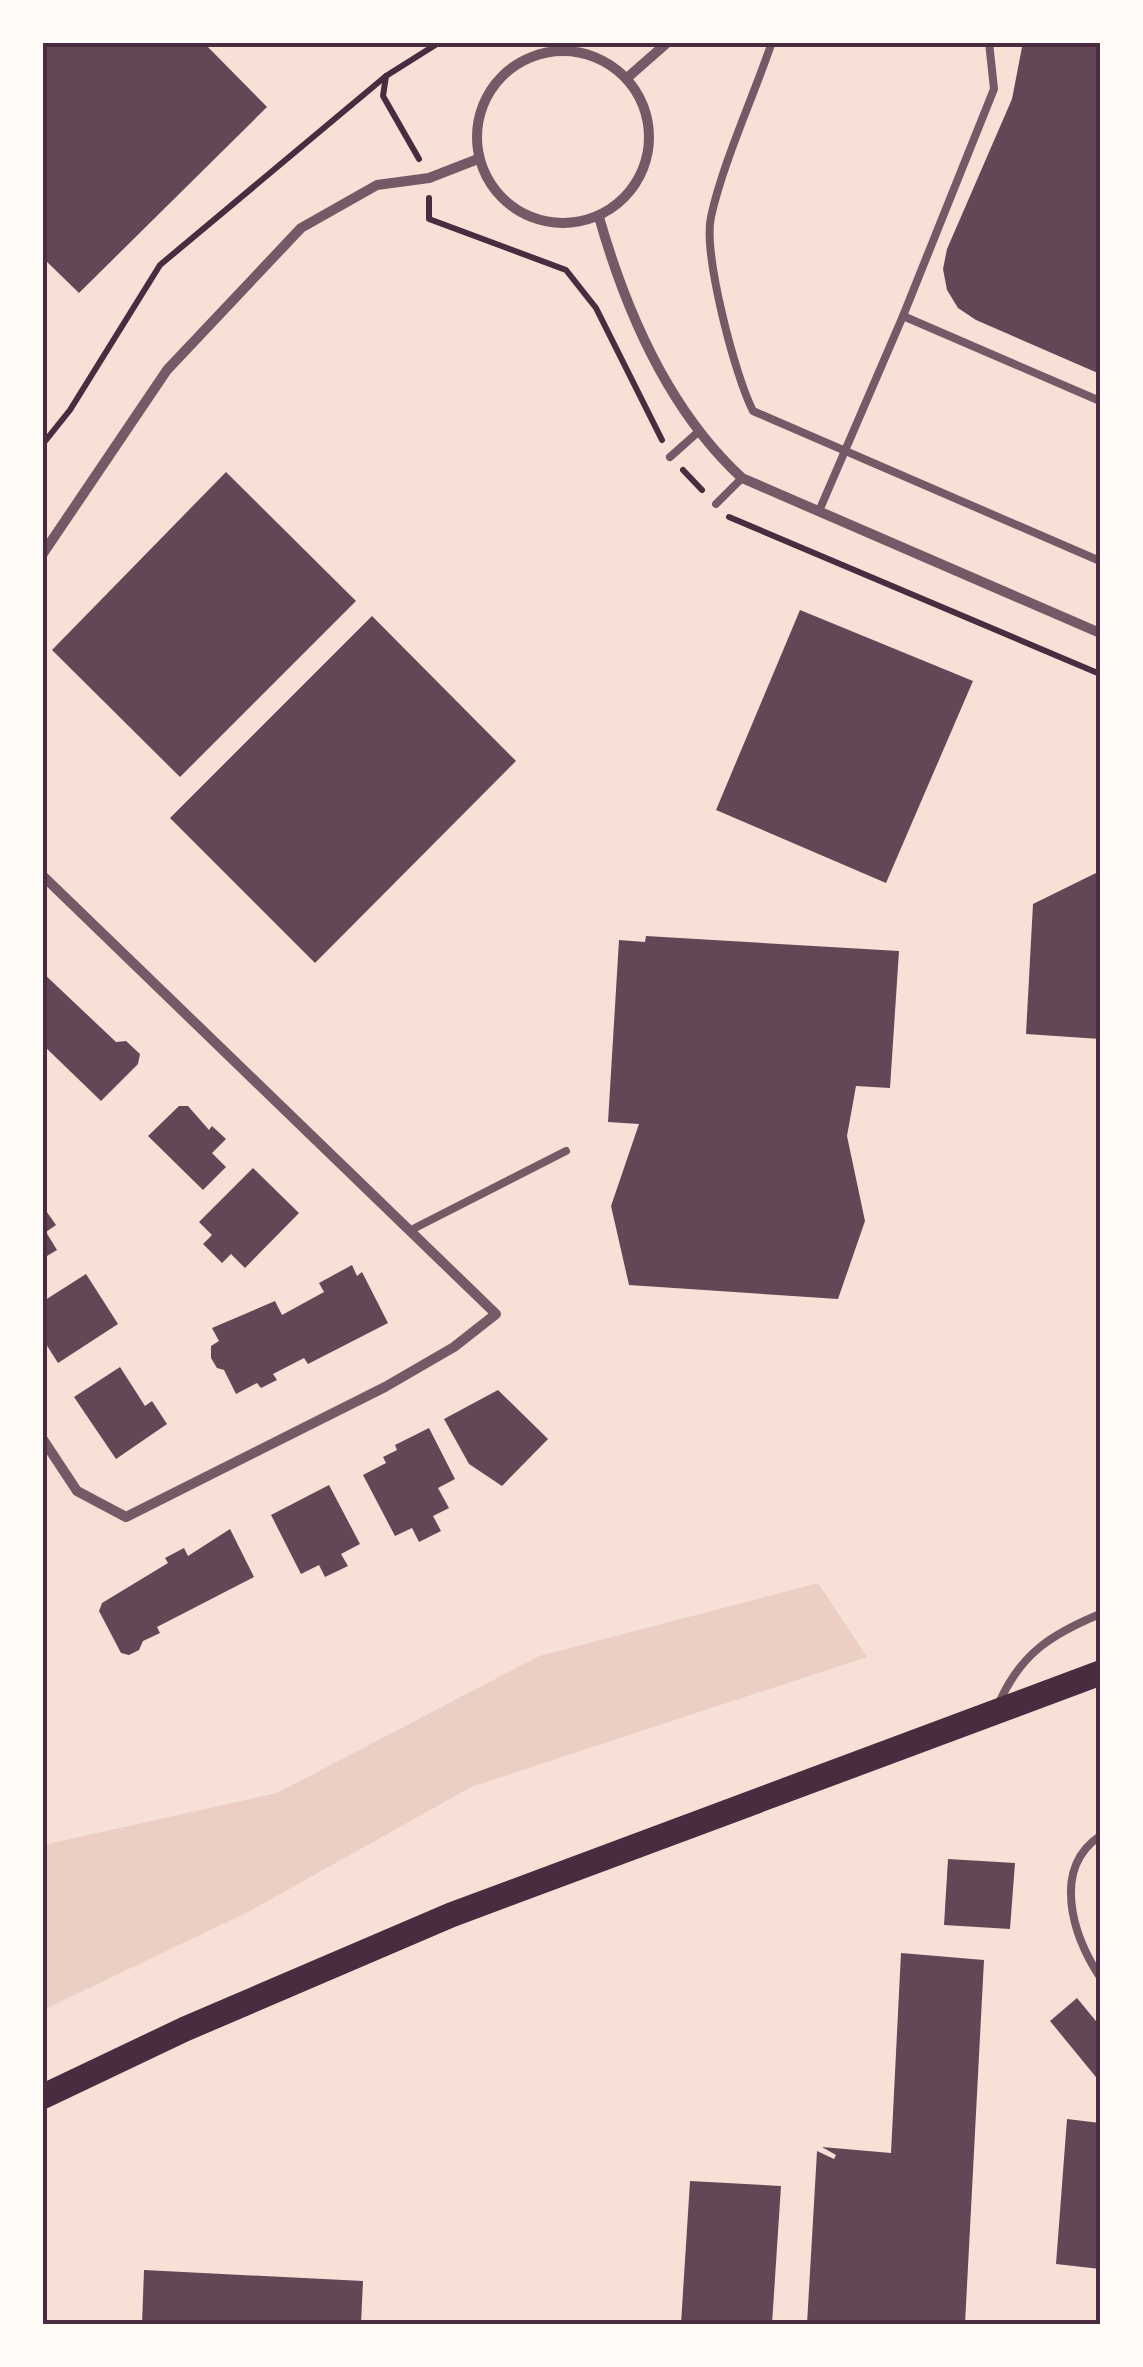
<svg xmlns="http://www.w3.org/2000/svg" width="1143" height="2367" font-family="'DM Sans',sans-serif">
  <rect width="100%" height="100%" fill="#f7e1d7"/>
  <polygon fill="#ebcfc5" points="818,1583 867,1657 471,1787 248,1912 43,2010 43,1845 277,1793 539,1656"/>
  <g fill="#644757">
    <polygon points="42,42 203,42 267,107 79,293 42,257"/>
    <polygon points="1023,42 1100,42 1100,374 976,320 958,308 947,290 943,269 947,249 1012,99"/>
    <polygon points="226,472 356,601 180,777 52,650"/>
    <polygon points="800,610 973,681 886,883 716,810"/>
    <polygon points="372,616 516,761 315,963 170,818"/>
    <polygon points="1100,871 1100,1039 1026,1034 1033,904"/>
    <polygon points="646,936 899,951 890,1088 856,1086 847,1136 865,1221 838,1299 629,1285 611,1206 639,1124 608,1122 619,940 645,942"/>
    <polygon points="42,972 116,1042 126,1041 140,1054 138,1064 101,1101 42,1044"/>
    <polygon points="179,1106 188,1106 209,1130 212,1126 226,1139 212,1153 226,1167 203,1190 148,1136"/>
    <polygon points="253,1168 299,1213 245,1268 231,1254 222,1263 203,1244 212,1235 199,1222"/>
    <polygon points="42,1205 56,1225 46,1232 57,1250 42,1259"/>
    <polygon points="352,1265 357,1276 362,1272 388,1323 308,1364 304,1358 273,1374 277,1380 261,1388 257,1383 236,1394 224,1370 217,1368 211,1358 211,1346 219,1341 212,1328 275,1301 282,1315 324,1292 319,1283"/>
    <polygon points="86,1274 118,1324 58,1363 46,1344 42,1346 42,1302"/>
    <polygon points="120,1367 145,1406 152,1401 167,1424 116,1459 74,1397"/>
    <polygon points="498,1390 548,1439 502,1486 469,1464 444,1419"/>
    <polygon points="429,1428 455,1479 438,1488 449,1508 433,1516 441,1531 419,1542 412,1528 395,1536 363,1475 386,1463 383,1457 397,1450 395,1445"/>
    <polygon points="329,1485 360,1544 341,1554 348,1566 325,1577 319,1565 301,1574 271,1515"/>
    <polygon points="230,1529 254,1577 157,1627 160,1633 143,1641 139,1650 129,1655 121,1653 99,1611 102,1603 168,1563 165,1558 184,1548 188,1556"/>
    <polygon points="948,1859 1015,1863 1010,1929 944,1925"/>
    <polygon points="901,1953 984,1960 965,2324 807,2324 817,2151 834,2159 836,2155 822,2147 891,2153"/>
    <polygon points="1077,1998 1100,2026 1100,2082 1050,2021"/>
    <polygon points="1067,2119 1100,2123 1100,2269 1056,2264"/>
    <polygon points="690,2181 781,2186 772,2324 681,2324"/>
    <polygon points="144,2270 363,2281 361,2324 142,2324"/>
  </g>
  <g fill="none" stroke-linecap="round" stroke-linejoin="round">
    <g stroke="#4a2c40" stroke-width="6">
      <polyline points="386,76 383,96 419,159"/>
      <polyline points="429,198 429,219 566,270 596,308 662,440"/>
      <polyline points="42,445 70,410 160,265 386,76 440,42"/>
      <polyline points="683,470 702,490"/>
      <polyline points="729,517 1100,674"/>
    </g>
    <g stroke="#755966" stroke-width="8">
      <path d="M772 42C754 95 722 165 711 217 703 254 735 376 753 411L1100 561"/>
      <polyline points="903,316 994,89 989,42"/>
      <polyline points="670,457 697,433"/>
      <polyline points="716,504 742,478"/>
      <polyline points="819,511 903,316 1100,401"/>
      <polyline points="411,1230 566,1151"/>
      <path d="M999 1703C1021 1653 1052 1634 1100 1614"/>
      <path d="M1100 1836C1051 1869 1073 1936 1100 1977"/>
    </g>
    <g stroke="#755966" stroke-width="10">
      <circle cx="563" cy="137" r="86"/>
      <polyline points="627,78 668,42"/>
      <path d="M599 217C626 312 668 410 742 478L1100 633"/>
      <polyline points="42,555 167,370 301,228 377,185 429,178 478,159"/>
      <polyline points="42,875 496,1314 454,1347 385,1387 126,1517 77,1491 42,1438"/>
    </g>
    <polyline stroke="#4a2c40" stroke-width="25" points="42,2097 185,2029 451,1915 1100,1673"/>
  </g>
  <rect width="1143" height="2367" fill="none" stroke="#fffaf5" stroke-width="90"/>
  <rect x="45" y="45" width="1053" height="2277" fill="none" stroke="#4a2c40" stroke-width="4"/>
</svg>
